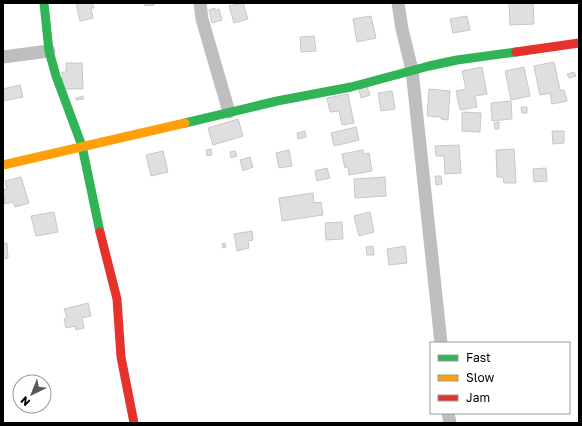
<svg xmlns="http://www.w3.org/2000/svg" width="582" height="426" font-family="'Golos Text',sans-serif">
  <rect width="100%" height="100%" fill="#fff"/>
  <g fill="#dfdfdf" stroke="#c7c7c7">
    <polygon points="76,3 92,3 94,8 91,8 93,18 80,21"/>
    <polygon points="144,3 154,3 154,5 145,6"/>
    <polygon points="243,3 248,19 234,23 229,6"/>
    <polygon points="509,3 533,3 534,24 510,25"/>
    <polygon points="215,8 215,11 219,9 222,20 212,23 209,10"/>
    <polygon points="371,16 376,38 357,42 353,19"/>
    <polygon points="467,16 470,30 453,33 450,19"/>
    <polygon points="314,36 316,51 301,52 300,37"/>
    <polygon points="554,62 560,90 564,90 567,101 552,104 550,93 540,95 534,66"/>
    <polygon points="66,63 82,63 83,89 63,89 62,72 66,72"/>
    <polygon points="482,67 487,94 475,96 477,107 460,110 456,91 466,89 462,71"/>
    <polygon points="524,67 530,96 511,100 505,71"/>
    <polygon points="574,72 576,76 569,78 567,74"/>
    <polygon points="20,85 23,97 3,101 3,89"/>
    <polygon points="367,87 370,95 361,98 359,89"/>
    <polygon points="429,89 450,91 448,120 441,119 441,117 427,116"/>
    <polygon points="392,91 395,109 381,111 378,93"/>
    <polygon points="348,94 354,123 342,125 339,111 330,112 327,98"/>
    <polygon points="83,96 84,99 76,100 76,98"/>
    <polygon points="511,101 512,119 492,121 491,103"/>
    <polygon points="521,107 527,107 527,113 522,113"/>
    <polygon points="462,112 481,113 480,132 462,131"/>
    <polygon points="238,119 243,136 213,145 208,128"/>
    <polygon points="499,122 499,129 495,129 494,123"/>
    <polygon points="356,127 359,140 334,146 331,133"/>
    <polygon points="305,131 306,137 298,139 297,133"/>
    <polygon points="552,131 564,131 564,143 553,144"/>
    <polygon points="459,145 461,173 445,174 444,156 436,156 435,146"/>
    <polygon points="211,149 212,155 207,156 206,150"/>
    <polygon points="514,149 516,183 504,183 503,177 497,177 496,150"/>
    <polygon points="289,150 292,166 279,168 276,153"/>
    <polygon points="363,150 363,154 369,153 372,171 349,175 348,167 345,168 342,154"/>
    <polygon points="163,151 168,172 151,176 146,155"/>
    <polygon points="235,151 237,156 231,158 230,152"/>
    <polygon points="250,157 253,167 243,171 240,160"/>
    <polygon points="327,168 330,178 317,181 315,171"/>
    <polygon points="546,168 547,181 534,182 533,169"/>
    <polygon points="435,176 441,176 442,184 436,185"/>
    <polygon points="21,177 29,203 15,207 13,202 5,204 3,190 7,189 5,181"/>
    <polygon points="385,177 386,196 355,198 354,179"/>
    <polygon points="313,193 314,203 321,202 323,215 282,221 279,198"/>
    <polygon points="54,212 58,232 36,236 31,216"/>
    <polygon points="370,212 374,232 359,236 354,216"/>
    <polygon points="342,222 343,239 326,240 325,223"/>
    <polygon points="252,231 253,240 248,241 249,248 237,251 234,234"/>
    <polygon points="3,243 7,243 8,258 3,259"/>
    <polygon points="225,243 226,247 223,248 222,244"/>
    <polygon points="373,246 374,255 367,255 366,247"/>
    <polygon points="405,246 407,263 389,265 387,249"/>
    <polygon points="88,303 91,316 82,318 84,328 76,330 75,326 66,328 64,319 67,318 64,309"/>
  </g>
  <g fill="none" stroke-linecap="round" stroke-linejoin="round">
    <g stroke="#bebebe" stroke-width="13">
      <polyline points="200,3 202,19 229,112"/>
      <polyline points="398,3 402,29 412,70 441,343"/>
      <polyline points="3,57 49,51"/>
      <polyline points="448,413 450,423"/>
    </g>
    <g stroke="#30b455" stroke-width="9">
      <polyline points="44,3 49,51 56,76 82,146 100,232"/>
      <polyline points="185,123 277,101 351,87 429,66 457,60 516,52"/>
    </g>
    <polyline stroke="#ff9f0a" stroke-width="9" points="3,165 185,123"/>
    <g stroke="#e5322d" stroke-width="9">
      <polyline points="516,52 579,43"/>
      <polyline points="100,232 117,299 121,357 134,423"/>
    </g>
  </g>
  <rect width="582" height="426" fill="none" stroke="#000000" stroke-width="8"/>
  <rect x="430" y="342" width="140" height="72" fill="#ffffff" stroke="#999999"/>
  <rect x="438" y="355" width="20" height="6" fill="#30b455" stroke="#999999"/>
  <text x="466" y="362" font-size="12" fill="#000000">Fast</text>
  <rect x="438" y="375" width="20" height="6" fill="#ff9f0a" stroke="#999999"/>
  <text x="466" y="382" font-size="12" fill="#000000">Slow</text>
  <rect x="438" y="395" width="20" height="6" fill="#e5322d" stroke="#999999"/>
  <text x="466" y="402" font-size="12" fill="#000000">Jam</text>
  <g transform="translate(32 394) rotate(223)"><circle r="19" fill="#ffffff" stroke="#999999"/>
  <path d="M0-3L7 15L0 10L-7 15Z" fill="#595959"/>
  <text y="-6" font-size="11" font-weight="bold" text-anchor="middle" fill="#000000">N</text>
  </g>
</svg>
